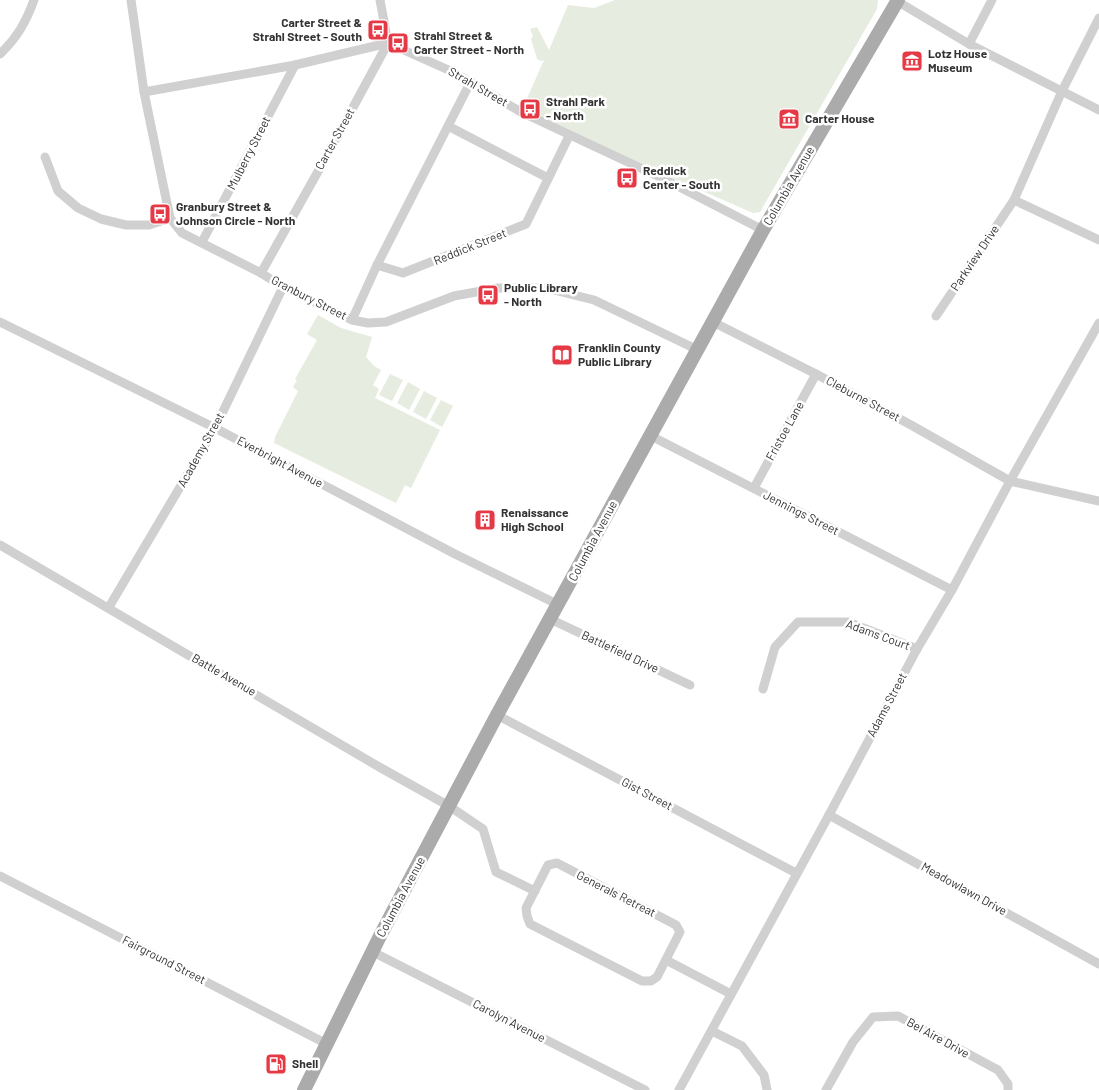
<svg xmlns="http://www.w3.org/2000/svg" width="1099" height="1090" font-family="Barlow,sans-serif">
  <rect width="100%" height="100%" fill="#fff"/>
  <g fill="#e6ecdf">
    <polygon points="615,0 878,0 877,9 760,212 753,213 521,112 544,60 541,61 537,59 531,39 533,36 530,29 537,27 549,50 568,5 594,8"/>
    <polygon points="318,315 341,328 372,337 366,357 374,366 381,370 373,385 379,389 375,398 440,430 411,488 405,485 396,503 274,443 275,437 298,391 293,387 297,380 295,379 317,340 307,334"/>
    <polygon points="390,374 403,380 392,401 379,395"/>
    <polygon points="408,382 420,389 409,410 397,403"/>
    <polygon points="424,391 437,398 426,419 413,412"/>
    <polygon points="441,400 453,406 442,427 430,420"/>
  </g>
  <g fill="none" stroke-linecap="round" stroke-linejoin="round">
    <g stroke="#d0d0d0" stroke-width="9">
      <polyline points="131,0 144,92 170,218 182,233 261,273 283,287 352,320 368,323 386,322 454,296 498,288 546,288 594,300 698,350"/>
      <polyline points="895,0 969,44 1099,110"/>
      <polyline points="969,44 992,0"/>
      <path d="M0 54C17 38 26 22 34 0"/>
      <polyline points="144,92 295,65 388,43 453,72 521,112 664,179 763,230"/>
      <polyline points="448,126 548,178"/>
      <polyline points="45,157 58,191 78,208 101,219 126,225 149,225 170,218"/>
      <polyline points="1014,200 1099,240"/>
      <polyline points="202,242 295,65"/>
      <polyline points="377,265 471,81"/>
      <polyline points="261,273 325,159 388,43 380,0"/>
      <polyline points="936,316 1014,200 1062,91 1099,18"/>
      <polyline points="352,320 377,265 403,273 526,224 569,136"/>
      <polyline points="0,322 215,428 455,554 559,605"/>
      <polyline points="713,322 816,374 911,425 1010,481 1099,501"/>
      <polyline points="651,436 952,590"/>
      <polyline points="754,488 816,374"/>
      <polyline points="0,545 381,768 449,806 483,829 496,872 535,891"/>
      <polyline points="109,607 215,428 283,287"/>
      <polyline points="550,619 690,685"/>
      <polyline points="763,689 775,647 798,622 848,622 917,649"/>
      <polyline points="497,715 796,873"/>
      <polyline points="829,815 1099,964"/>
      <polygon points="557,863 676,925 680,932 657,977 651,981 642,981 530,924 527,916 526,908 548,865"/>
      <polyline points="0,876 327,1044"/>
      <polyline points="373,952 645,1090"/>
      <polyline points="666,960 731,994"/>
      <polyline points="712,1031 742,1046 764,1075 767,1090"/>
      <polyline points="679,1090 829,815 917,649 952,590 1010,481 1099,323"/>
      <polyline points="826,1090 853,1042 873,1017 898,1016 998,1070 1008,1084 1008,1090"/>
    </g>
    <polyline stroke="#ababab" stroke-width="14" points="304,1090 381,934 497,715 763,230 898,0"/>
  </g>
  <defs>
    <g id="bus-square" transform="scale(1.125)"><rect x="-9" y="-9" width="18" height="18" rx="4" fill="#e63946" stroke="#fff"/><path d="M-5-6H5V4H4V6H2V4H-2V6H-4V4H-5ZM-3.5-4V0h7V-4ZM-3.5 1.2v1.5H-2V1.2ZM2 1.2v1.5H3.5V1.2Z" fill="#fff"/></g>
    <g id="museum-square" transform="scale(1.125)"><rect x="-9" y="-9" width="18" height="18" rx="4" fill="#e63946" stroke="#fff"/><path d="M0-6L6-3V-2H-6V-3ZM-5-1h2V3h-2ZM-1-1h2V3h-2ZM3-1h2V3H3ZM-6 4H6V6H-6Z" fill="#fff"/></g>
    <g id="library-square" transform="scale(1.125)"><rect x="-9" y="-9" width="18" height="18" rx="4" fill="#e63946" stroke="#fff"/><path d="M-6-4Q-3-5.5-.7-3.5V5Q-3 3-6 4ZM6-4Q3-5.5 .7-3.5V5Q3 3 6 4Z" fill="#fff"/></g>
    <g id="building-square" transform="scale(1.125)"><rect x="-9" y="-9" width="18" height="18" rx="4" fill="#e63946" stroke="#fff"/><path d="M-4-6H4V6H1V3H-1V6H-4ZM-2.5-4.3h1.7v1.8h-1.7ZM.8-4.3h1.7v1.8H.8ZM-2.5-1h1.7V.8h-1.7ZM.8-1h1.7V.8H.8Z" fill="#fff"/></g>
    <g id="fuel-square" transform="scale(1.125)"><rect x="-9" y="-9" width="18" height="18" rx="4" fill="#e63946" stroke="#fff"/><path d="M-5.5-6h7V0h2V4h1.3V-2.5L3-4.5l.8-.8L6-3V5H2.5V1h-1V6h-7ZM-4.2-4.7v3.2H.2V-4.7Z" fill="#fff"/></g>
  </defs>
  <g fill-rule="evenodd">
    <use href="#bus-square" x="378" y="30"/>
    <use href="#bus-square" x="398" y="43"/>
    <use href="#museum-square" x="912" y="61"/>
    <use href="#bus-square" x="530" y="109"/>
    <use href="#museum-square" x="789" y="119"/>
    <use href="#bus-square" x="627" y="178"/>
    <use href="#bus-square" x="160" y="214"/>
    <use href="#bus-square" x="488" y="295"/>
    <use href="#library-square" x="562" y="355"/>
    <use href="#building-square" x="485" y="520"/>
    <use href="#fuel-square" x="276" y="1064"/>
  </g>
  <g text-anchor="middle" stroke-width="5" stroke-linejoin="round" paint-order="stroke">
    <g font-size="12" font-weight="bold" fill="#333" stroke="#fff" text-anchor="start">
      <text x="362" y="27" text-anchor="end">Carter Street &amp;<tspan x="362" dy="14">Strahl Street - South</tspan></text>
      <text x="414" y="40">Strahl Street &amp;<tspan x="414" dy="14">Carter Street - North</tspan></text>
      <text x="928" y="58">Lotz House<tspan x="928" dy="14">Museum</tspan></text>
      <text x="546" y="106">Strahl Park<tspan x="546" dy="14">- North</tspan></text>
      <text x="805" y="123">Carter House</text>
      <text x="643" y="175">Reddick<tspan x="643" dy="14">Center - South</tspan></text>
      <text x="176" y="211">Granbury Street &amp;<tspan x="176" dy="14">Johnson Circle - North</tspan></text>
      <text x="504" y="292">Public Library<tspan x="504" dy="14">- North</tspan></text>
      <text x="578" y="352">Franklin County<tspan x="578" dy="14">Public Library</tspan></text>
      <text x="501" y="517">Renaissance<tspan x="501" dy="14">High School</tspan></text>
      <text x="292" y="1068">Shell</text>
    </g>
    <g font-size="12" fill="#333" stroke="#fff">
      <text transform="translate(478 87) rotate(30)" y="4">Strahl Street</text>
      <text transform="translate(335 139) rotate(-61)" y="4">Carter Street</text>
      <text transform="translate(249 153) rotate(-63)" y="4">Mulberry Street</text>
      <text transform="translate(789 186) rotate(-60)" y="4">Columbia Avenue</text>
      <text transform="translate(470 247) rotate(-22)" y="4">Reddick Street</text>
      <text transform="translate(975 258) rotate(-56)" y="4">Parkview Drive</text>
      <text transform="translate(309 298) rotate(27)" y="4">Granbury Street</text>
      <text transform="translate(863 399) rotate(28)" y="4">Cleburne Street</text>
      <text transform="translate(785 431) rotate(-61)" y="4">Fristoe Lane</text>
      <text transform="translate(201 450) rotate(-61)" y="4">Academy Street</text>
      <text transform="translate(280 462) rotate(28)" y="4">Everbright Avenue</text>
      <text transform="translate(801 513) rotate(27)" y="4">Jennings Street</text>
      <text transform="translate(593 541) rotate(-62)" y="4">Columbia Avenue</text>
      <text transform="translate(878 635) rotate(20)" y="4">Adams Court</text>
      <text transform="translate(620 652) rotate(25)" y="4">Battlefield Drive</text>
      <text transform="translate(224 675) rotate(30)" y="4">Battle Avenue</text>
      <text transform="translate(887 705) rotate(-62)" y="4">Adams Street</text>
      <text transform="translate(647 794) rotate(28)" y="4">Gist Street</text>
      <text transform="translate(964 889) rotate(29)" y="4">Meadowlawn Drive</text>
      <text transform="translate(616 894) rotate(27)" y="4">Generals Retreat</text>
      <text transform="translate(401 897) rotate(-62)" y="4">Columbia Avenue</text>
      <text transform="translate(164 960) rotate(27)" y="4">Fairground Street</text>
      <text transform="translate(509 1021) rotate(27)" y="4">Carolyn Avenue</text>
      <text transform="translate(938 1038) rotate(29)" y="4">Bel Aire Drive</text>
    </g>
  </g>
</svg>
